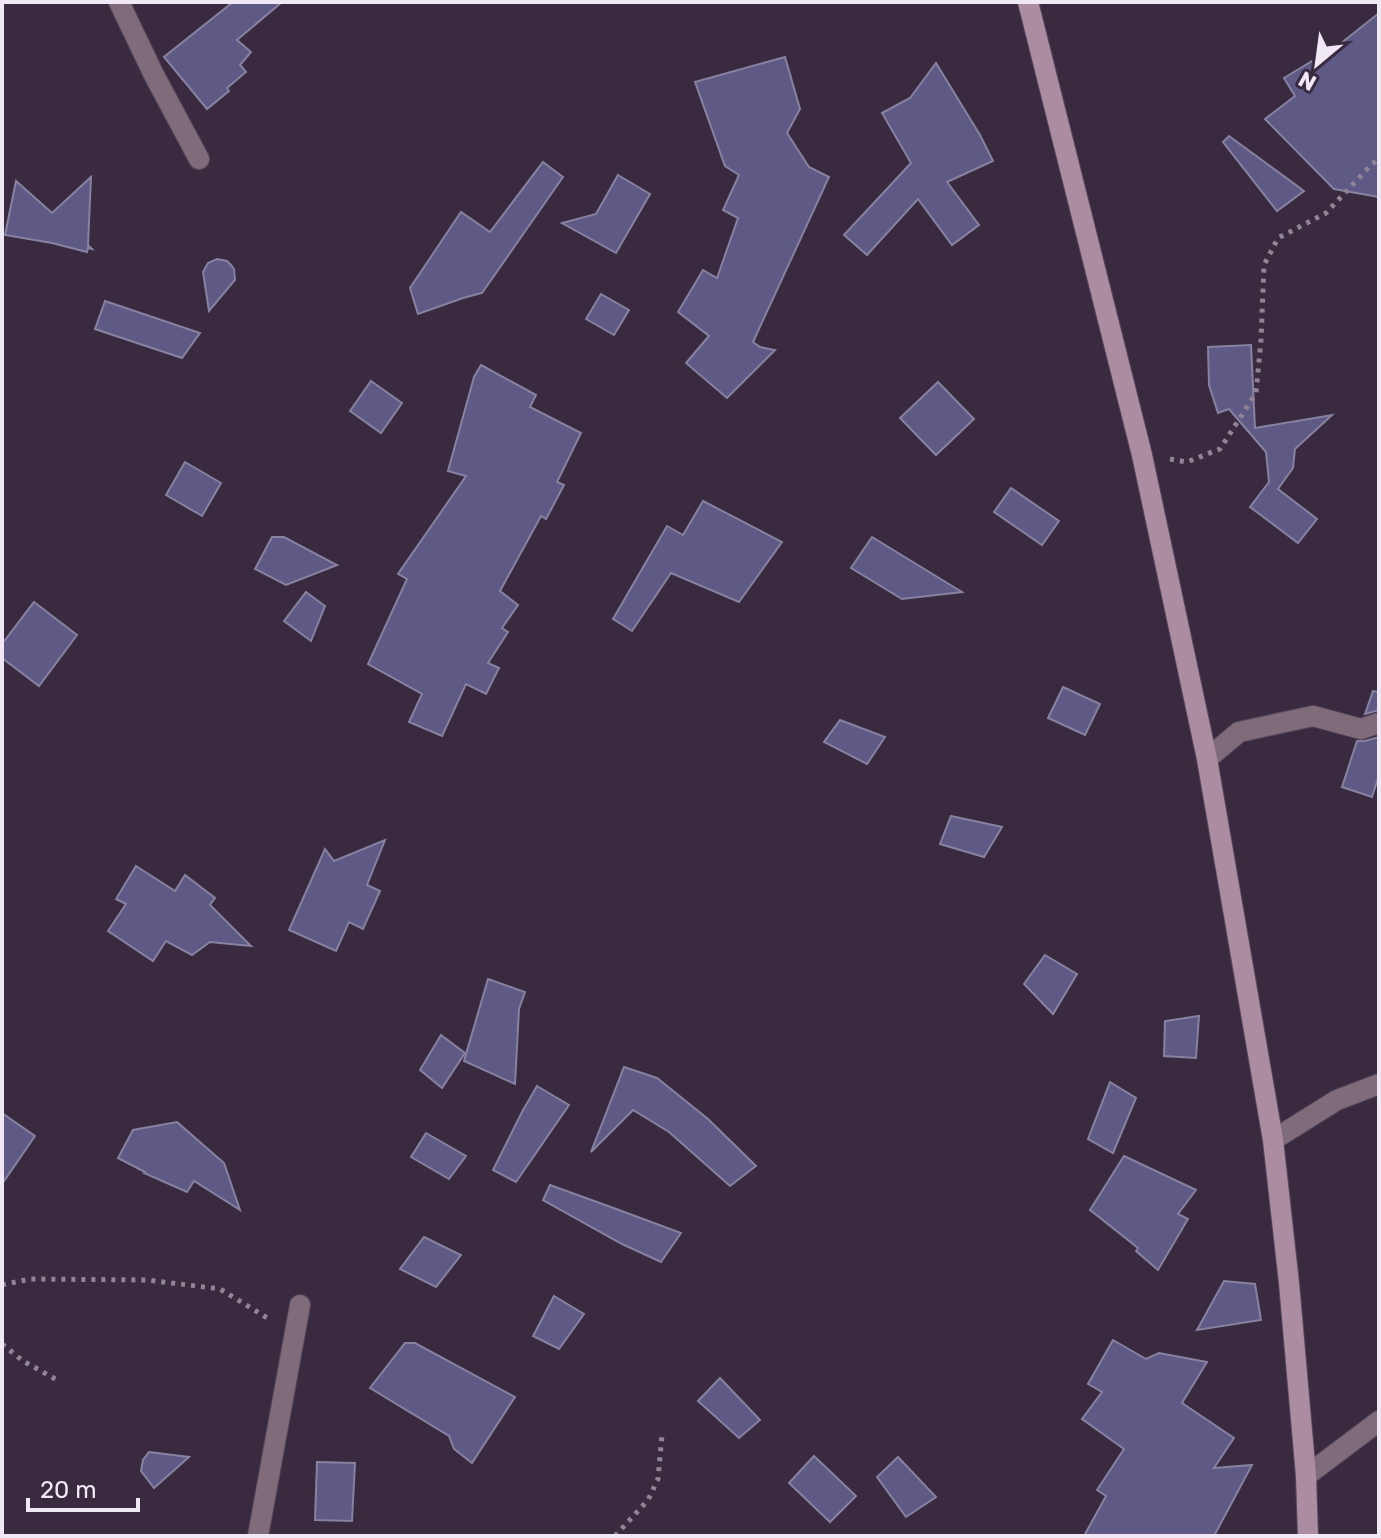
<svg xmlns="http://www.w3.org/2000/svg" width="1381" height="1538" font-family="Rubik,sans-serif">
  <rect width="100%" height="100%" fill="#392a40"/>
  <g fill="#5f5986" stroke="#8682a0" stroke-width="2">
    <polygon points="233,2 282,2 237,40 251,52 240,65 246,72 227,88 229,91 207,109 164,57"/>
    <polygon points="1379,13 1379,197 1334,189 1265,119 1295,96 1284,78 1340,44"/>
    <polygon points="785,57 800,109 787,133 809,167 829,177 753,342 760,347 775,350 727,398 686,363 709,336 678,312 703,270 717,278 738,218 723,210 739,175 725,166 695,82"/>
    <polygon points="936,63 980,135 993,161 947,182 979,225 952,245 918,199 867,255 844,235 911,163 882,113 910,98"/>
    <polygon points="1229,136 1304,191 1277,211 1223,142"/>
    <polygon points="543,162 563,177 482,293 463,298 418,314 410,288 461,212 490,232"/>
    <polygon points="618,175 650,194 616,253 562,223 596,214"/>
    <polygon points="91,177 88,245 92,249 88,248 87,252 52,243 5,235 16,181 52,213"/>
    <polygon points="217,259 227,261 231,265 234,269 235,280 209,311 203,272 208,263"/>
    <polygon points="601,294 629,310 614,335 586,319"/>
    <polygon points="105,301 200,333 182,358 95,329"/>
    <polygon points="1251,345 1255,428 1332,415 1295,449 1293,468 1278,489 1317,519 1298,543 1250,507 1269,482 1266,452 1229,409 1218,413 1209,385 1208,347"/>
    <polygon points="481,365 536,395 530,407 581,433 557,482 564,485 546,519 541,516 500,591 518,605 502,628 508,632 488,663 499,668 486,694 466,684 442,736 409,722 422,694 368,664 407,579 398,574 466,476 448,471 474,377"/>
    <polygon points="371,381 402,403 381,433 350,411"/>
    <polygon points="938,382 974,419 936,455 900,418"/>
    <polygon points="185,462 221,483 202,516 166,495"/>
    <polygon points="1011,488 1059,521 1042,545 994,512"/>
    <polygon points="703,501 782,542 739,602 671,573 632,631 613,619 667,526 683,535"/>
    <polygon points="272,537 284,537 337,565 286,585 255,569"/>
    <polygon points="872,537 962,592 902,599 851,568"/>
    <polygon points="306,592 325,606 311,641 284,621"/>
    <polygon points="34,602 77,635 39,686 2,658 2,644"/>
    <polygon points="1063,687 1100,704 1085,735 1048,718"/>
    <polygon points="1373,691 1379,692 1379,710 1365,714"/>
    <polygon points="840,720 885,737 867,764 824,742"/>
    <polygon points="1379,737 1379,775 1372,797 1342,787 1357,741 1365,741"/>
    <polygon points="951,816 1002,827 984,857 940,844"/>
    <polygon points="385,840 367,885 380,891 363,929 349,922 336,951 289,930 325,849 334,861"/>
    <polygon points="136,866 175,891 185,875 215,898 210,905 251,946 210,942 192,955 166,941 153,961 108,931 126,904 116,899"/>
    <polygon points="1045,955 1077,974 1053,1014 1024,984"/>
    <polygon points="488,979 525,992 519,1009 515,1084 464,1061"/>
    <polygon points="1199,1016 1196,1058 1164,1056 1165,1021"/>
    <polygon points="441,1035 465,1053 442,1088 420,1070"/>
    <polygon points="624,1067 657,1078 708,1119 756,1166 730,1186 669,1132 633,1110 591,1152"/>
    <polygon points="1110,1082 1136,1098 1113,1153 1088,1139"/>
    <polygon points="537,1086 569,1105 516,1182 493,1170 522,1112"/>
    <polygon points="2,1113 35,1136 2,1184"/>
    <polygon points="177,1122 224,1163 240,1210 194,1181 187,1192 144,1173 145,1172 118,1158 133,1130"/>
    <polygon points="426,1133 466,1156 449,1179 411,1157"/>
    <polygon points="1124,1156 1196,1190 1178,1214 1188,1219 1158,1270 1136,1251 1138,1248 1090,1210"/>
    <polygon points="550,1185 619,1210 681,1233 661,1262 622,1244 543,1200"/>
    <polygon points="424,1237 461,1255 436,1287 400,1269"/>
    <polygon points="1224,1281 1255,1284 1261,1320 1197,1330"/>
    <polygon points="554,1296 584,1314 559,1349 533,1336"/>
    <polygon points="1113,1340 1146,1359 1159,1353 1207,1362 1182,1403 1234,1438 1214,1468 1252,1465 1214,1536 1084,1536 1106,1496 1097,1490 1124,1449 1082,1419 1102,1392 1088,1384"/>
    <polygon points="405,1343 415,1343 515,1397 472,1463 454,1449 449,1436 370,1388"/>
    <polygon points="720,1378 760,1420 739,1438 698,1401"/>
    <polygon points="149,1452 189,1457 154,1488 141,1471 143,1460"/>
    <polygon points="814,1456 856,1496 830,1522 789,1483"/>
    <polygon points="898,1457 936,1497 906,1517 877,1477"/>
    <polygon points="317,1462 355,1463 352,1521 315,1520"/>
  </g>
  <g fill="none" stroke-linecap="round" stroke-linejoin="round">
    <g stroke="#56485d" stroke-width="22">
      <g id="minor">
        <polyline points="119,2 154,75 199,159"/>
        <polyline points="1207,759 1239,732 1313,716 1361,729 1379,723"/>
        <polyline points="1273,1140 1337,1100 1379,1084"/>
        <polyline points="1306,1476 1379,1421"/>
        <polyline points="258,1536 300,1305"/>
      </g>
    </g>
    <g stroke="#56485d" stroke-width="22">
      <polyline id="secondary" points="1028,2 1142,455 1207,759 1273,1140 1289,1283 1306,1476 1308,1536"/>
    </g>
    <g stroke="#918497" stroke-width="5" stroke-dasharray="4 6" stroke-linecap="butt">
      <polyline points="1170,459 1187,462 1220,449 1256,393 1261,340 1264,265 1278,238 1326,213 1372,164 1379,159"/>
      <polyline points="2,1285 30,1279 148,1280 220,1289 269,1319"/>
      <polyline points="2,1344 23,1361 59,1381"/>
      <polyline points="615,1536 648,1500 658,1479 662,1435"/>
    </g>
    <use href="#minor" stroke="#7f6b79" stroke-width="20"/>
    <use href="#secondary" stroke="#ac8ca1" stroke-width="20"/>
  </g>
  <rect width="1381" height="1538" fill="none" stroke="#f1e8f6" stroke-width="8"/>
  <g transform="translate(1317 64) rotate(209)" stroke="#392a40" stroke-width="6" paint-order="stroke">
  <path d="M0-6L14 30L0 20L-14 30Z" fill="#f1e8f6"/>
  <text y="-12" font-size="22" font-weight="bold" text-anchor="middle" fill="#f1e8f6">N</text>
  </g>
  <path d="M28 1498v12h110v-12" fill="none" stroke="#f1e8f6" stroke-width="4"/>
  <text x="40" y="1498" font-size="24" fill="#f1e8f6" stroke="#392a40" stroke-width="6" paint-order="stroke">20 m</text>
</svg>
